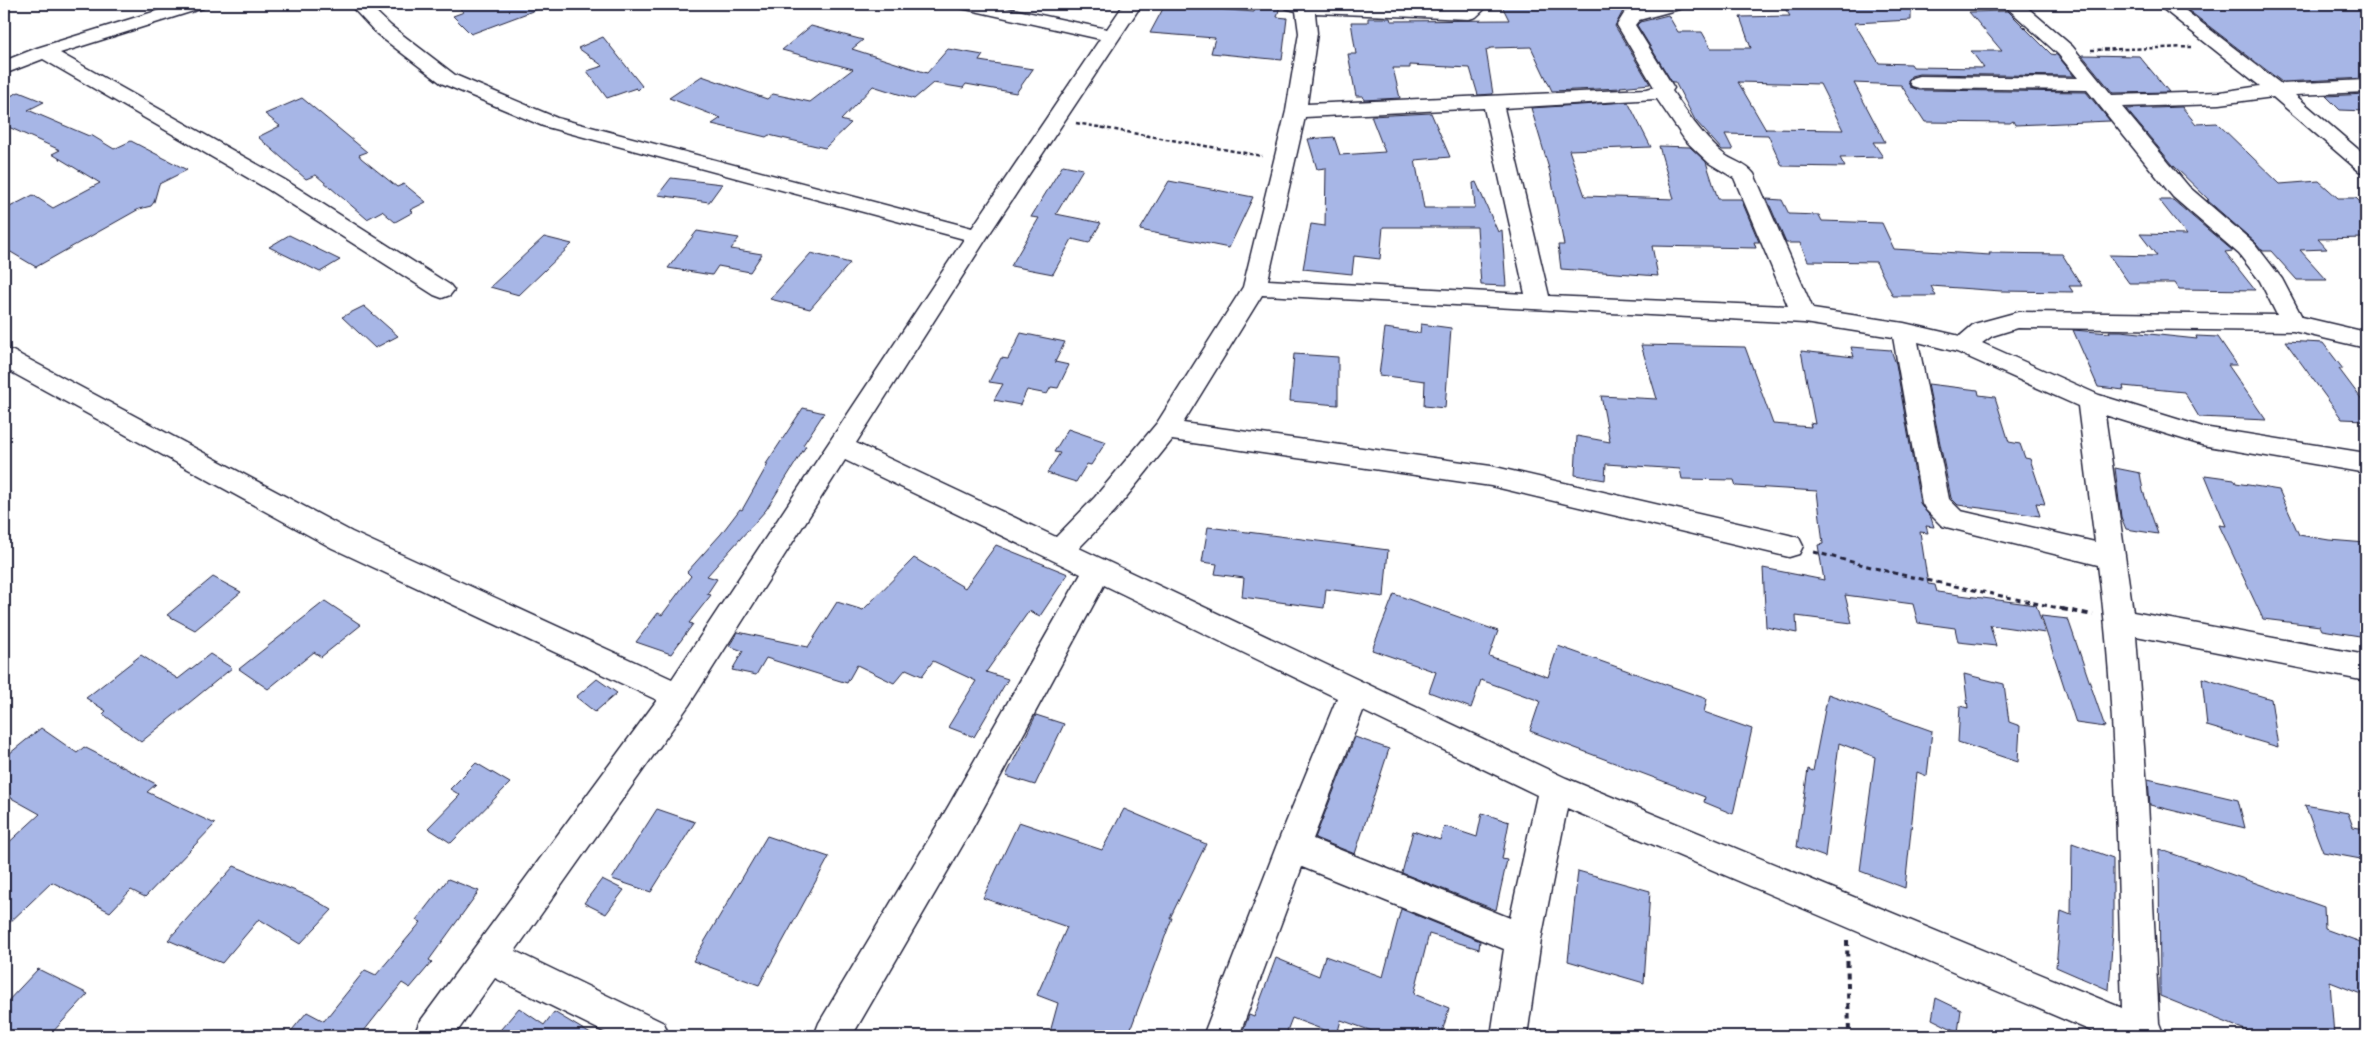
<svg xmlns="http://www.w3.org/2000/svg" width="2370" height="1040" font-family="Delius,sans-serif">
  <rect width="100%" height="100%" fill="#fff"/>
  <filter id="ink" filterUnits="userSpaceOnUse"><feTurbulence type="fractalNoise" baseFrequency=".02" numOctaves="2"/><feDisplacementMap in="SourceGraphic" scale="10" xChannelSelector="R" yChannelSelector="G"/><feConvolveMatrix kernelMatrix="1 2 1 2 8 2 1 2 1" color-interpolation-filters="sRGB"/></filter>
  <g filter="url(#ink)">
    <g fill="#a7b6e6" stroke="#22223b" fill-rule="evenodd">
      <polygon points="454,4 546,4 546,6 471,34 453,16 464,12"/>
      <polygon points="1256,4 1280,6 1277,17 1287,18 1282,60 1211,53 1215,38 1150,33 1165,5 1254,12"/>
      <polygon points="1501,4 1637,4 1639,7 1623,11 1615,26 1650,84 1620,87 1621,88 1552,91 1531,47 1491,48 1486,50 1493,94 1478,95 1470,68 1410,65 1410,68 1393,68 1400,98 1364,100 1363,96 1356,96 1348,54 1356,54 1351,22 1368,22 1368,18 1390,18 1391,21 1509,20"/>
      <path d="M1782 4H1911V20L1854 23 1879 63 1911 64 1913 67 1984 68 1971 51H2002L1969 12 2008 11 2051 54 2057 55 2074 76 1919 74 1911 76 1908 81 1910 87 1919 90 2086 92 2110 121 2015 125 2013 121 2010 123 1925 122 1901 85 1854 83 1885 142H1873L1883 157 1840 158 1845 167 1782 166 1768 135 1725 134 1733 150H1722L1695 120 1675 82H1672L1637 25 1640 22 1668 15 1678 32H1702L1711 48H1751L1740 17 1790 16ZM1738 82 1820 84 1843 130 1765 129 1766 130Z"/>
      <polygon points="2180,4 2366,4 2366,78 2282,82"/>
      <polygon points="811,26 863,40 852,49 927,73 948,49 983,55 979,61 1033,69 1016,93 966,84 963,88 933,83 914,99 873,86 841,120 851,123 825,148 769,135 766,137 712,124 721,118 669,98 702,76 767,99 773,94 810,102 853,69 782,50"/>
      <polygon points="603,37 642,86 638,90 636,88 607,98 587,71 603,66 578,48"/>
      <polygon points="2082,55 2139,56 2169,92 2113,93"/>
      <polygon points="19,92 44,102 28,110 89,136 91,135 114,149 131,141 187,170 159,184 154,202 151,206 139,209 36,267 4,248 4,210 33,195 53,208 100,183 52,154 60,150 4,125 4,99"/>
      <polygon points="2366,94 2366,111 2340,110 2326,96"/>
      <polygon points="302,98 367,152 359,155 361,158 397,187 404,184 426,202 410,210 413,212 395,222 382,211 367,219 316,175 306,179 258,137 280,126 265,114"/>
      <polygon points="1628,102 1651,147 1569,150 1585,196 1674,199 1659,146 1690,147 1706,162 1718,199 1741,199 1759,242 1754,242 1756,248 1652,246 1658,276 1561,269 1558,245 1564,245 1550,172 1531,108"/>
      <polygon points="2182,107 2196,124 2217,123 2280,184 2319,181 2338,198 2356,198 2366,208 2366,238 2318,239 2327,249 2300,250 2327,280 2297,280 2271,251 2263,251 2256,243 2207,200 2209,200 2173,165 2126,109"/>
      <polygon points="1431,113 1450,157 1415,160 1424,208 1475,208 1473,183 1476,182 1498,232 1502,230 1506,286 1481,285 1477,227 1383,227 1380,259 1354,256 1352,274 1303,269 1311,224 1325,226 1326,168 1317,169 1308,139 1334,137 1340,155 1385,152 1371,116"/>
      <polygon points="1063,165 1083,169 1056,214 1101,223 1089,243 1072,239 1053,274 1011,266 1039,218 1031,217"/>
      <polygon points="671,178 722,184 709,202 658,195"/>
      <polygon points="1169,181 1253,197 1229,248 1140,230"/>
      <polygon points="1767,199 1782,200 1789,214 1819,215 1822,221 1882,223 1894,249 1990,255 1989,253 2062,254 2082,286 2069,286 2073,292 2001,291 1931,286 1936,296 1893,296 1876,262 1808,261 1800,243 1786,243"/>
      <polygon points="2159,200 2173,200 2233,251 2225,252 2255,290 2179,289 2175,283 2129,283 2109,255 2157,256 2140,234 2187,235"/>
      <polygon points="697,231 739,238 731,249 762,254 750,272 718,266 712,275 668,268"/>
      <polygon points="289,235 340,260 320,272 269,247"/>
      <polygon points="544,237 572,244 519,295 490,287"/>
      <polygon points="811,253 850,263 810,309 770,299"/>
      <polygon points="364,306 398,336 375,348 342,317"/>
      <polygon points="1421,324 1451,328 1445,408 1424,406 1425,381 1379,375 1385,328 1420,333"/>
      <polygon points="2073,330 2110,333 2109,331 2121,331 2197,339 2196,336 2218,337 2237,365 2228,365 2266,420 2199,417 2184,392 2123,386 2124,390 2098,387"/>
      <polygon points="1021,333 1065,342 1055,362 1069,365 1058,388 1051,387 1047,394 1027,390 1020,405 994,400 1003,384 989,382 1001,358 1008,359"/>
      <polygon points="2285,341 2323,343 2343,369 2339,369 2366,405 2366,420 2342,419"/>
      <polygon points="1641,345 1745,347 1773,424 1811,427 1810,423 1815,424 1801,351 1854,357 1851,347 1891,350 1896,364 1920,503 1931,518 1934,527 1926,526 1928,533 1920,532 1928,584 1935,585 1937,592 2036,605 2045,633 1990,625 1996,646 1958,642 1955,628 1918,623 1913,604 1845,595 1852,623 1796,616 1797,633 1766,627 1763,568 1824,580 1818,545 1823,544 1817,491 1736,486 1734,480 1682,479 1680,469 1606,464 1605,480 1575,475 1577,436 1610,442 1601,396 1657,399"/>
      <polygon points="1294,354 1338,357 1338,405 1290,401"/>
      <polygon points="1928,384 1978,390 1979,395 1995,397 2009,442 2020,444 2025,458 2030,459 2045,504 2036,503 2040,516 1958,505 1951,498"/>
      <polygon points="803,408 824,413 803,445 806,446 766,510 707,576 717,579 707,594 711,595 689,623 693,624 671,654 636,642 658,613 662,615 691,576 687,572 721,534 740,509 742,510 768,464 766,464"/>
      <polygon points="1068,429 1106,442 1091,465 1087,464 1076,482 1047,473 1060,453 1054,452"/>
      <polygon points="2115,468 2140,473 2143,491 2158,534 2126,529 2121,517"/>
      <polygon points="2205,475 2234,479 2236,483 2279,490 2299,535 2329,540 2366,543 2366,637 2322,630 2320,626 2263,619 2219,525 2226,526"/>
      <polygon points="1208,527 1388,550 1384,597 1326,589 1324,608 1242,597 1244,578 1215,574 1217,564 1202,562"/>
      <polygon points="996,545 1068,574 1040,616 1029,611 986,672 1008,679 974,737 948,727 976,681 933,661 922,676 906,669 894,683 857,665 847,683 766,658 756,675 732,670 743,651 729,646 738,632 808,647 837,602 863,610 914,558 965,588"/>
      <polygon points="213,577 241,592 195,630 167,615"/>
      <polygon points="1394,594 1498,631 1489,656 1548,677 1558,646 1707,699 1704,712 1752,729 1733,814 1704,802 1705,797 1530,731 1540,701 1481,680 1471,708 1429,692 1436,672 1372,650"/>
      <polygon points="325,601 361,625 321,657 314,652 268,689 239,669"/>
      <polygon points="2041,616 2068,619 2105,727 2076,723"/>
      <polygon points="210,654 232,668 141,742 103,714 106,711 86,698 141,655 178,679"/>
      <polygon points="1964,674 2004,684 2009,722 2020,726 2018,762 1958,742 1960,706 1968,708"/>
      <polygon points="2202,678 2271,699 2278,747 2207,726"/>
      <polygon points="597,679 617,693 595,712 576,697"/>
      <polygon points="1828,694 1932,731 1927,776 1917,772 1905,888 1860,871 1875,757 1839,743 1825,857 1797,847 1808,769 1813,771"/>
      <polygon points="1036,715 1064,724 1035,785 1006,776"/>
      <polygon points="41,728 77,753 84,747 156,784 147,792 215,824 145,897 131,890 110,912 52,882 4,928 4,847 40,814 4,794 4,758"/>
      <polygon points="1355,737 1389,749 1355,854 1315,838"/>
      <polygon points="476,763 510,783 451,843 428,828 460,795 450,789"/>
      <polygon points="2148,779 2238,800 2245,828 2150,805"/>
      <polygon points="2305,805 2348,813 2353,827 2366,829 2366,860 2323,852"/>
      <polygon points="657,809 695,822 651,892 612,879"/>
      <polygon points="1124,809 1206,844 1170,918 1172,918 1128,1036 1049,1036 1058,1003 1037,995 1067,927 983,898 1019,822 1102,850"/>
      <polygon points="1482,813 1509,822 1502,859 1507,860 1496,910 1402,873 1413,831 1440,840 1444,826 1477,837"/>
      <polygon points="767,836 829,857 759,985 693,961"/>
      <polygon points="2072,843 2113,858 2113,931 2109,990 2056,967 2061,911 2071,915"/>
      <polygon points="2159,849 2324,907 2325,929 2366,944 2366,996 2330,982 2334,1036 2260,1036 2160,996"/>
      <polygon points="234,866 308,896 332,910 300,944 259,919 222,963 168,940"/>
      <polygon points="1578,871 1650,891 1644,983 1568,961"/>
      <polygon points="448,879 479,891 429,960 432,962 410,988 402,983 360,1036 287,1036 307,1012 324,1021 365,970 376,975 421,922 416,920"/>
      <polygon points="602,879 624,890 606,914 584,903"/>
      <polygon points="1401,909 1480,941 1479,949 1429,934 1414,994 1449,1008 1441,1036 1386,1036 1341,1020 1337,1035 1292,1018 1287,1031 1299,1036 1241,1036 1249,1015 1254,1017 1276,958 1319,976 1325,956 1383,977"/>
      <polygon points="38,969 88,994 49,1036 4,1036 4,1005"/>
      <polygon points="1936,998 1961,1010 1958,1032 1932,1019"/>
      <polygon points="519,1008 544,1025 554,1012 594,1036 495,1036"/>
    </g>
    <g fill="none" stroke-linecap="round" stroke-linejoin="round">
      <g stroke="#22223b" stroke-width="3">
        <g id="minor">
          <polygon points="179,4 206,4 203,8 60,53 285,180 450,285 454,290 450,295 442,298 434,295 269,190 43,59 4,74 4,61 37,48"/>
          <path d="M349 4H368L391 26 455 75 557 118 972 228 1100 39 961 8 958 4H988L1107 29 1124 4H1142L988 236 856 443 1056 537 1095 497 1157 423 1243 287 1286 111 1299 33 1296 11 1285 8 1282 4 1465 7 1470 4 1489 5 1476 17 1469 19 1315 13 1317 33 1307 104 1647 89 1654 87 1617 25 1625 12 1657 4H1686L1683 8 1639 20 1635 25 1674 88 1672 91C1687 113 1701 134 1721 152 1731 161 1746 163 1754 174L1813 309 1904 323 1960 336 1974 324 2018 312 2277 315 2260 281 2239 254 2173 197 2087 90 1919 88 1912 86 1909 82 1912 78 1919 76 2078 78 2058 54 2003 4H2023L2072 46 2112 95 2220 92 2260 86 2162 8 2165 4H2177L2281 84 2366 80V92L2295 95 2366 156V173L2359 171 2273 97 2220 104 2122 107 2189 187 2255 244 2282 279 2302 317 2366 332V348L2293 331 2018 328 1992 336 1982 343 2099 395 2203 427 2366 453V473L2202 445 2105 415 2133 612 2366 655V681L2136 636 2148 802 2159 1023 2164 1036H2103L1567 808 1541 940 1527 1036H1491L1504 949 1302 867 1239 1036H1203L1276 847 1337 698 1104 585 972 829 852 1036H814L819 1023 948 807 1081 574 845 460 689 705 515 951 664 1023 669 1036H612L495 978 454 1036H414L419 1023 657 700 332 548 4 368V349L13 351 352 532 672 679 964 239 543 126 441 83 377 34ZM1655 99H1657L1685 140 1709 163 1734 178 1788 306 1549 296 1504 108ZM1484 108 1525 294 1268 280 1305 117ZM1262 295 1804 323 1893 337 1922 503 1926 510 1942 526 2098 565C2117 711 2117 860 2122 1008L1566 778 1079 548 1115 511 1172 440 1491 486 1789 557 1799 554 1803 546 1799 538 1789 535 1491 466 1183 423ZM1918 342 1957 352 2078 406 2095 542 1961 511 1949 499ZM1363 711 1537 795 1510 918 1313 839Z"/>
        </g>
      </g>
      <g stroke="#22223b" stroke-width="2.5" stroke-dasharray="4 2.5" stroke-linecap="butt">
        <polyline points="2091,50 2192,47"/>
        <polyline points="1076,123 1262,156"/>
      </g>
      <polyline stroke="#22223b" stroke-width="3" stroke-dasharray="5 4" stroke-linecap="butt" points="1814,552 1898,574 2068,610"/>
      <g stroke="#22223b" stroke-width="4" stroke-dasharray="6 4.5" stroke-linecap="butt">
        <polyline points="2062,609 2093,615"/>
        <polyline points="1847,940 1849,1036"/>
      </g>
      <use href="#minor" fill="#fff" fill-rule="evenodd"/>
    </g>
  </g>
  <rect width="2370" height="1040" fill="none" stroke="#fff" stroke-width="20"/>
  <rect x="10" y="10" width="2350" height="1020" fill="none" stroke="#22223b" stroke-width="2" filter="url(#ink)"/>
</svg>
